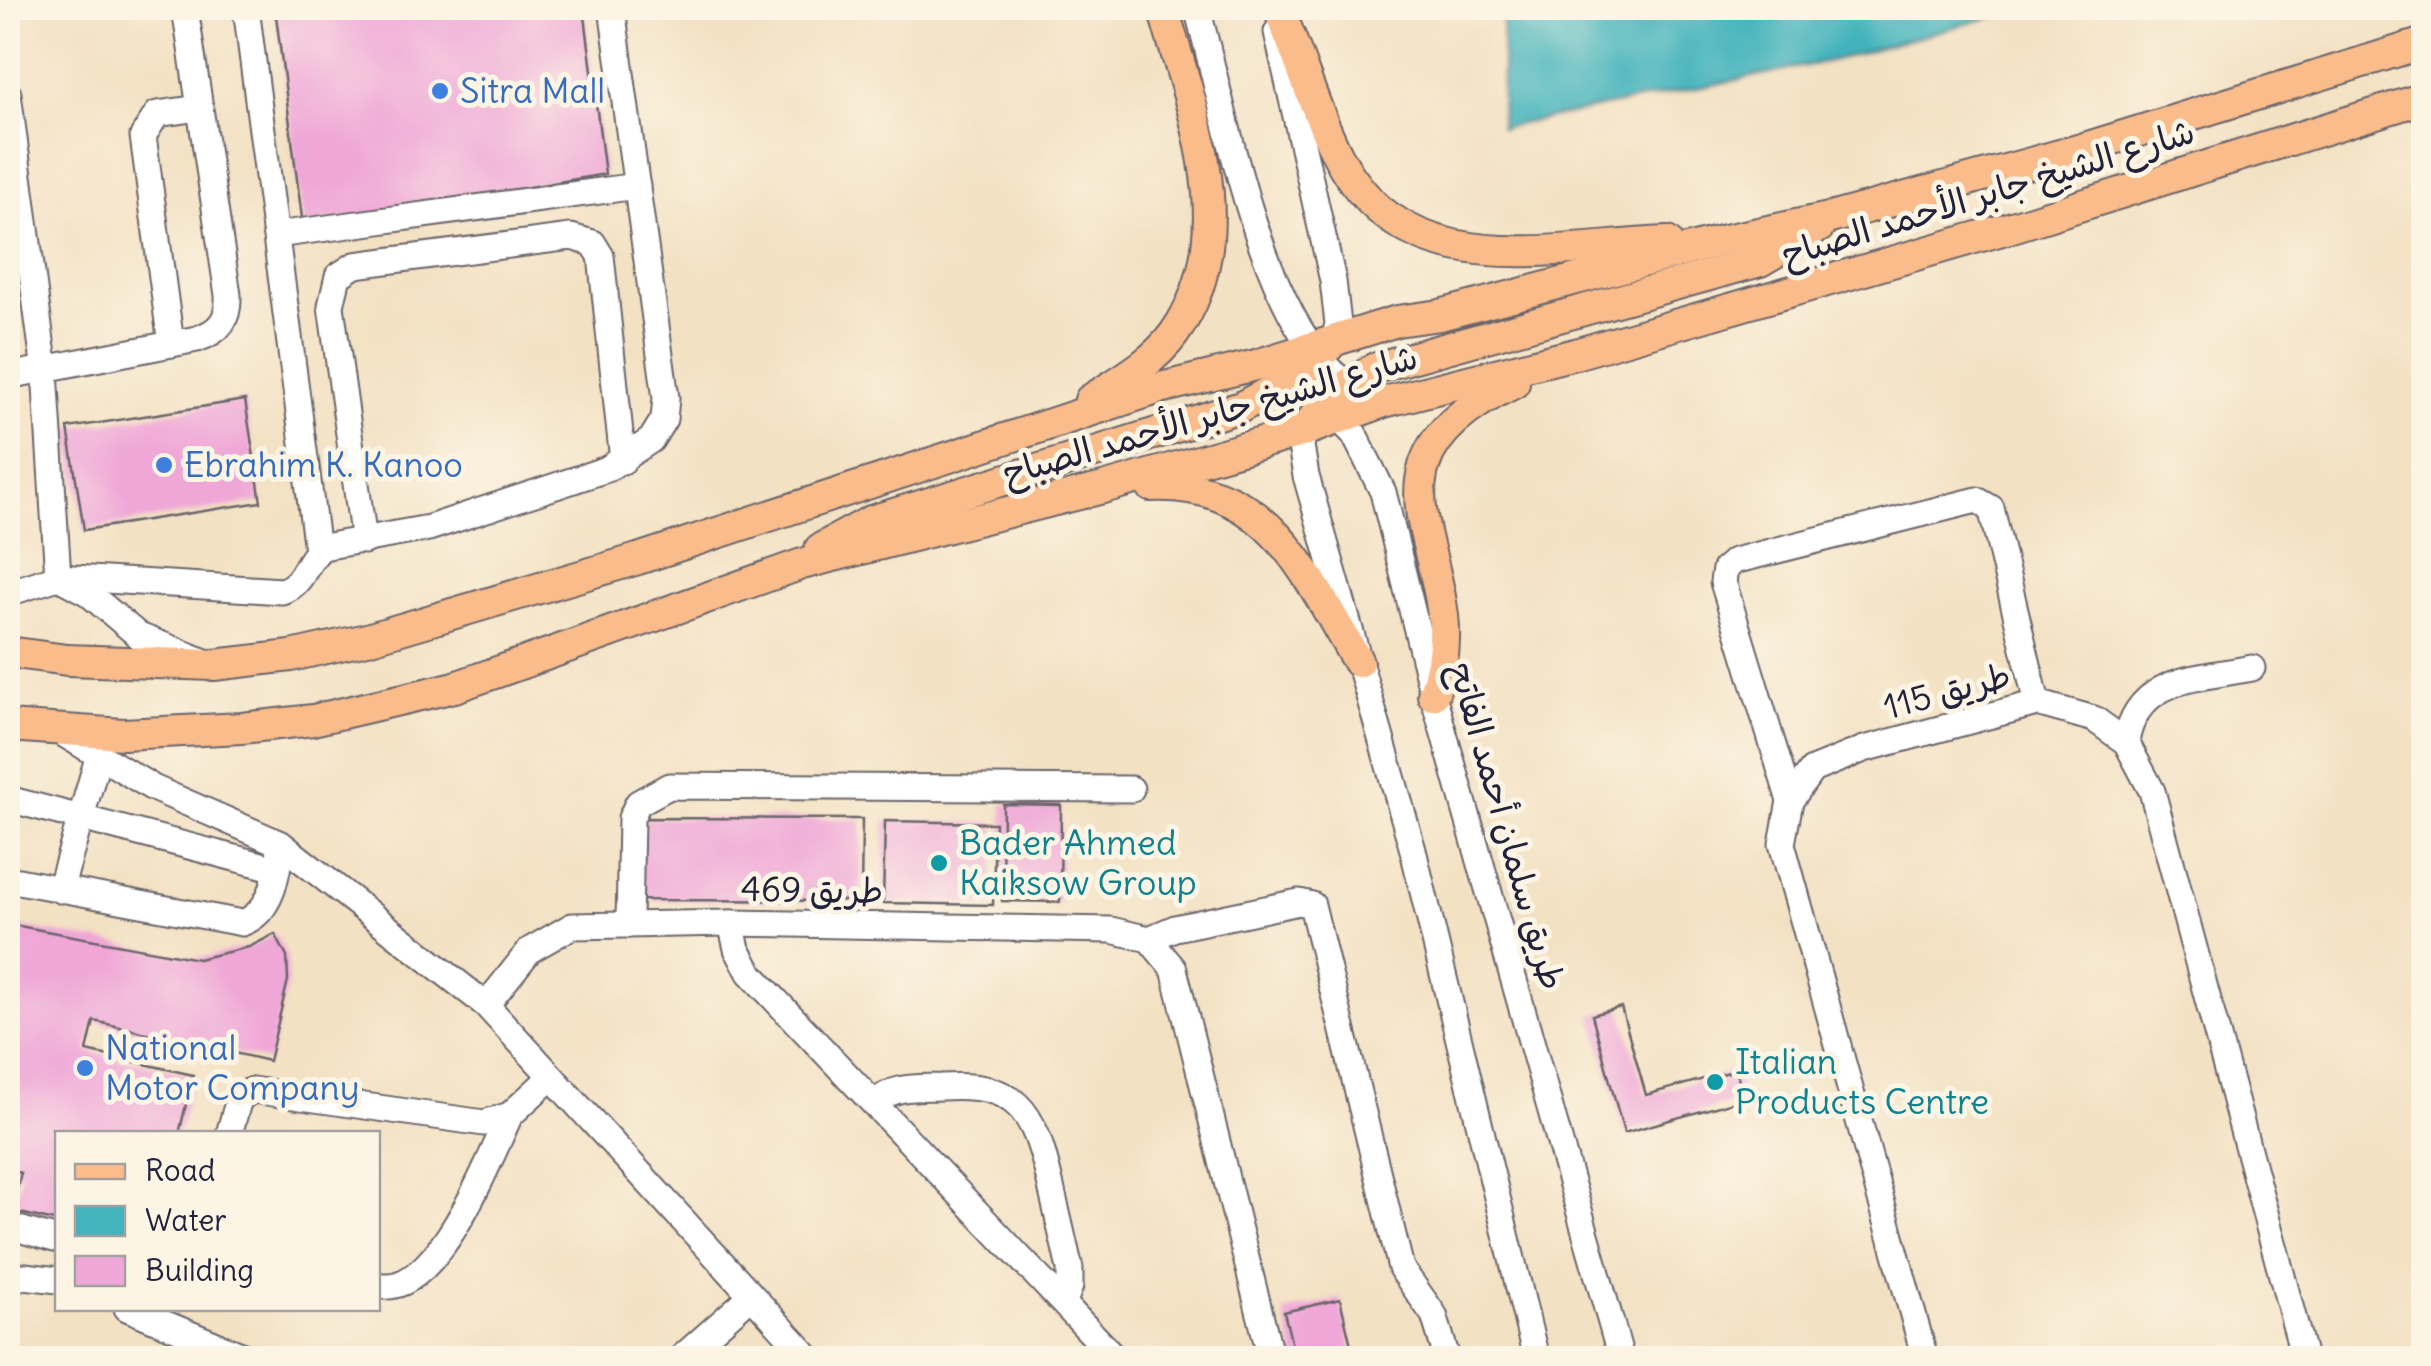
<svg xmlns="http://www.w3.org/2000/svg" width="2431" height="1366" font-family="Delius,'Playpen Sans Arabic',sans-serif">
  <rect width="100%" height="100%" fill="#fcf5e5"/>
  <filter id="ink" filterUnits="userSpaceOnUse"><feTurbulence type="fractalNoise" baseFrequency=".01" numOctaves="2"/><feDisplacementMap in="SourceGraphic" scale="20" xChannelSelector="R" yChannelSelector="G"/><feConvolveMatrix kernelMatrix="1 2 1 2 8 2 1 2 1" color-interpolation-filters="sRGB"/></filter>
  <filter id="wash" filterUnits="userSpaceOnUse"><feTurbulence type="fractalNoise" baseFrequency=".0048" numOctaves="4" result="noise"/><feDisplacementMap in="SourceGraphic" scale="40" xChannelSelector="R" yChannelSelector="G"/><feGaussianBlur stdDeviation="2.25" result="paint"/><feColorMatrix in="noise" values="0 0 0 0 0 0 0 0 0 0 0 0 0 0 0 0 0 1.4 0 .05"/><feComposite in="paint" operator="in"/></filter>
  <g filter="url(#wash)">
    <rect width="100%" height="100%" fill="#f3e1c3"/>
    <polygon fill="#43b3bc" stroke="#326a7c" stroke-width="2.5" points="1503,8 2023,8 1834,60 1501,128"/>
    <g id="blocks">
      <g fill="#efa7d7">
        <polygon points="275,8 584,8 605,174 303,226"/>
        <polygon points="245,400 261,502 84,530 68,428"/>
        <polygon points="1003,804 1061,805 1060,902 1002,901"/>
        <polygon points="633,818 862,819 861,901 632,900"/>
        <polygon points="885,821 995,823 993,905 883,903"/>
        <polygon points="8,924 198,959 249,947 275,934 287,957 288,980 269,1061 94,1021 87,1051 193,1075 179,1134 58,1134 58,1222 12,1211 21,1173 8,1170"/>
        <polygon points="1621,1007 1646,1095 1736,1070 1744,1099 1624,1133 1592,1015"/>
        <polygon points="1340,1299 1354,1358 1295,1358 1284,1312"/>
      </g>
    </g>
  </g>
  <g filter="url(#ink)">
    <use href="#blocks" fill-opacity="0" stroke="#6b656b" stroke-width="2.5"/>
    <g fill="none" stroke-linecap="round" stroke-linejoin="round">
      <g stroke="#6b656b" stroke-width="29">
        <g id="minor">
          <polyline points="246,8 317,550"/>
          <path d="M1197 8C1226 113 1254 284 1326 366 1342 383 1362 394 1384 402"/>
          <polyline points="1277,32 1333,281 1338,324 1334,340"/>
          <polyline points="8,94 45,371 58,577"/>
          <polyline points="276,235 637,186"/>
          <polyline points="171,344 143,136 157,114 199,108"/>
          <polyline points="1280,371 1310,389 1354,434 1383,492 1433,695 1621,1358"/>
          <path d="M8 376 197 339C220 331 229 320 228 295L185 8"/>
          <polyline points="1304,431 1301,446 1306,476 1413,850 1536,1358"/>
          <polyline points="364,541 331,306 338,276 355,265 571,237 593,243 601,256 623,461"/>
          <polyline points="64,580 88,593 139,636 200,660"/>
          <path d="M8 593 58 577 282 591C306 583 304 560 323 547L429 528 607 469 651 440 664 419 666 398 612 8"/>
          <polyline points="59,731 153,788 281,844 486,1005 809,1358"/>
          <path d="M2126 742C2137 676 2197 679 2252 668"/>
          <polyline points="8,799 277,869"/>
          <polyline points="1790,801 1723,582 1725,569 1734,561 1977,500 1991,508 2037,703"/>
          <path d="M8 879 242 923C273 912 277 874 281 844"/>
          <polyline points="60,890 98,758"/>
          <polyline points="731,923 737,949 750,973 1115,1358"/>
          <polyline points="629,925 631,818 638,803 669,786 1131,789"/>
          <polyline points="1149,939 1175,928 1299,902 1312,905 1401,1268 1434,1315 1447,1358"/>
          <polyline points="486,1005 530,950 572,926 731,923 1111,930 1149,939 1174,969 1271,1358"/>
          <path d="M876 1103C893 1085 918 1088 941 1087 1017 1082 1033 1110 1049 1178 1056 1208 1063 1239 1070 1269V1286L1064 1302"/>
          <polyline points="229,1134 239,1099 252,1090 484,1123 510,1115 551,1077"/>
          <polyline points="8,1226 58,1240"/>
          <polyline points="8,1280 25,1276 58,1280"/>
          <path d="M378 1285C436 1300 490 1157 510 1115"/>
          <polyline points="127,1308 248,1358"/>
          <polyline points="681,1358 751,1296"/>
          <polyline points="1925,1358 1782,844 1790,801 1812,770 1864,749 2037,703 2094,719 2126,742 2152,791 2304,1358"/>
        </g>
      </g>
      <g stroke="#6b656b" stroke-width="34">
        <g id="major">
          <path d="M1278 8C1300 56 1314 110 1338 156 1405 286 1548 247 1667 242"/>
          <path d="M1090 400C1119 381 1153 363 1174 334 1244 236 1192 110 1163 8"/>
          <polyline points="1304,430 1334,393 1375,368 1760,261 1819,227"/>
          <path d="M1151 486C1271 481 1305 574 1358 662"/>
          <polyline points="820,549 871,521 1241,407 1295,378 1329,346"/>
          <polyline points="8,652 67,660 214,665 291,656 367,639 638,559 1160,388 1256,365 1397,321 1440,315 1725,240 1834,217 2078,150 2424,43"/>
          <path d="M1433 695C1485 565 1328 472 1514 383"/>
          <polyline points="8,726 123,734 242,728 313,720 455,687 802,564 1103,488 1304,431 1384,402 1575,354 2009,228 2424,98"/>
        </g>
      </g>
      <use href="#minor" stroke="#fff" stroke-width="25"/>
      <use href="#major" stroke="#fabc8b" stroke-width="30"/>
    </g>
  </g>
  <g fill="#3f7fe0" stroke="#fcf5e5" stroke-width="4">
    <circle cx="440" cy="91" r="10"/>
    <circle cx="164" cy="465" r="10"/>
    <circle cx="85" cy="1068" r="10"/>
  </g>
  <g fill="#0f9aa8" stroke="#fcf5e5" stroke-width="4">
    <circle cx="939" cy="863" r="10"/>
    <circle cx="1715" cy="1082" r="10"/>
  </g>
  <g text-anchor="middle" stroke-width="10" stroke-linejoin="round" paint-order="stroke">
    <g font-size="35" fill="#366cbe" stroke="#fcf5e5" text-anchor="start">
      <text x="460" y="103">Sitra Mall</text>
      <text x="184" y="477">Ebrahim K. Kanoo</text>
      <text x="105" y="1060">National<tspan x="105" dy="40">Motor Company</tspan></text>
    </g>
    <g font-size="35" fill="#22223b" stroke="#fcf5e5">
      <text transform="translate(1988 193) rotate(-17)" y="12">شارع الشيخ جابر الأحمد الصباح</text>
      <text transform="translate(1210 415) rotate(-16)" y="12">شارع الشيخ جابر الأحمد الصباح</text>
      <text transform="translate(1947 691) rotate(-15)" y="12">طريق 115</text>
      <text transform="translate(1507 826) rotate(74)" y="12">طريق سلمان أحمد الفاتح</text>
      <text transform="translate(812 890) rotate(1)" y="12">طريق 469</text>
    </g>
    <g font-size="35" fill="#0d838f" stroke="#fcf5e5" text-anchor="start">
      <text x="959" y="855">Bader Ahmed<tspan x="959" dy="40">Kaiksow Group</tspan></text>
      <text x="1735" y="1074">Italian<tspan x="1735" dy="40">Products Centre</tspan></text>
    </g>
  </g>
  <rect width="2431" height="1366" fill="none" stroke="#fcf5e5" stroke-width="40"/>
  <rect x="55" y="1131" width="325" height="180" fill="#fcf5e5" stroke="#a5a1a1" stroke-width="2.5"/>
  <rect x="75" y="1164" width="50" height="15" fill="#fabc8b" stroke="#a5a1a1" stroke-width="2.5"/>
  <text x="145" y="1181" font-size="30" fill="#22223b">Road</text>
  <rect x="75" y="1206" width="50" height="30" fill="#43b3bc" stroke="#a5a1a1" stroke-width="2.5"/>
  <text x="145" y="1231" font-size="30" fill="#22223b">Water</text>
  <rect x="75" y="1256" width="50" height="30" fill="#efa7d7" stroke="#a5a1a1" stroke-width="2.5"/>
  <text x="145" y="1281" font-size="30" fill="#22223b">Building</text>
</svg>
